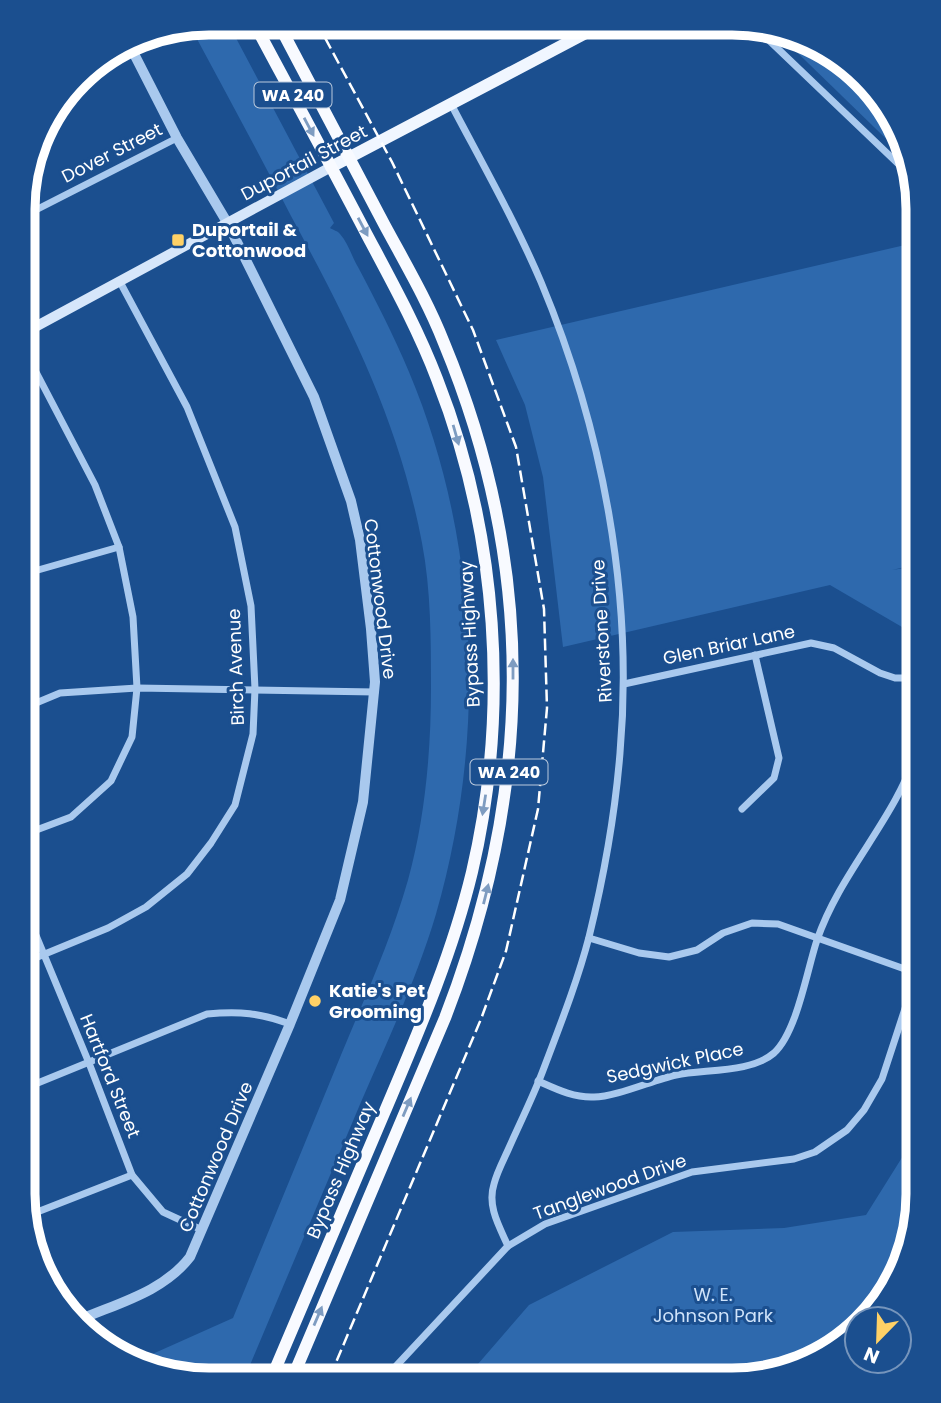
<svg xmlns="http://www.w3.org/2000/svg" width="941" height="1403" font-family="Poppins,sans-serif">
  <rect width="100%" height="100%" fill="#1b4f8f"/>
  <g fill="#2e69ad">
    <path d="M209 23H228L334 223 330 228C333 230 338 231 340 234 348 243 352 257 358 267 376 301 394 336 409 372 480 541 487 738 436 914 417 978 388 1040 361 1102 322 1194 283 1287 244 1379H202L187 1371 176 1375 139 1360 233 1318C269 1230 305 1143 341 1055 365 997 391 940 408 880 425 819 431 751 431 688 431 640 431 590 422 543 399 421 349 323 291 216 258 152 224 89 190 26Z"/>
    <polygon points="773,29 846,62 904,137 909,161"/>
    <polygon points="918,242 918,564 892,570 918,566 918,627 902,627 830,585 563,647 543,477 525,405 496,340"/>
    <polygon points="918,1132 918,1206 887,1298 861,1319 857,1319 857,1322 804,1366 732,1380 465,1379 529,1305 673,1232 784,1228 866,1215"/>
  </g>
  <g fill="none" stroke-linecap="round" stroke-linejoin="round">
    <g stroke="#a9c9ee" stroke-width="7">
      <polyline points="754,26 912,177"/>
      <polyline points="92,66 130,46"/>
      <path d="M451 104C482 163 515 221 541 282 602 428 634 594 620 753 615 815 604 876 589 937 577 983 559 1028 542 1073 532 1099 519 1125 508 1150 503 1161 497 1172 494 1184 487 1206 499 1226 508 1246"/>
      <polyline points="24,216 177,138"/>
      <polyline points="24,574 119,547"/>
      <polyline points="624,684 811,643 834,648 880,673 895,678 918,678"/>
      <polyline points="24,708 60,693 137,688 375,692"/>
      <polyline points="742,809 774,778 779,758 755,655"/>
      <polyline points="23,835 71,817 111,781 132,737 137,688 133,617 119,547 95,485 24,349"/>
      <polyline points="23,904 89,1063 132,1175 163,1212 202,1230"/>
      <polyline points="589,938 639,953 669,957 697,950 723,933 752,923 778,924 916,973"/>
      <polyline points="23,963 108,928 146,907 187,874 211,843 235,805 253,734 255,689 251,606 235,527 187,407 120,282"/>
      <path d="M538 1081C556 1089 574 1098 594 1097 616 1097 653 1080 676 1075 705 1069 751 1073 774 1053 797 1032 807 970 817 940 841 870 897 818 918 747"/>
      <path d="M23 1089 207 1014C240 1011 260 1013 290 1024"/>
      <polyline points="27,1216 132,1175"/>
      <polyline points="384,1379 508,1246 545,1224 692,1172 794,1159 815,1152 847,1130 864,1110 882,1079 918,969"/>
    </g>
    <path stroke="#a9c9ee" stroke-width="10" d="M79 1320C118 1303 163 1292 190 1257L290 1024 340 900 363 802 375 682 371 629 360 540 351 501 314 397 228 224 177 138 129 44"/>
    <polyline stroke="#d6e6fa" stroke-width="10" points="24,333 331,167"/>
    <polyline stroke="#f0f6ff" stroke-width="12" points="331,167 601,25"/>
    <g stroke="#f8faff" stroke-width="12">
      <path d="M254 23C292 94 330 164 367 235 392 282 418 329 437 379 498 534 510 710 472 872 452 955 418 1033 385 1111 347 1200 309 1290 271 1379"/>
      <path d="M278 23C313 90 349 157 384 224 405 263 428 302 444 343 538 570 533 791 445 1018L292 1379"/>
    </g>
    <polyline stroke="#fff" stroke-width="2.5" stroke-dasharray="12 5" stroke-linecap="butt" points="317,23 392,162 473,330 516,447 544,609 547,708 538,809 506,951 481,1019 329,1379"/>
  </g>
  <defs><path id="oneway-solid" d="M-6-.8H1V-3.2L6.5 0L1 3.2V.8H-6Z" transform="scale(1.75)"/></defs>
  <g fill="#7e9cc1">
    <use href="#oneway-solid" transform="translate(309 127) rotate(62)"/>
    <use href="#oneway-solid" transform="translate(363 227) rotate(62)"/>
    <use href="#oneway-solid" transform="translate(456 435) rotate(74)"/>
    <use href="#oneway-solid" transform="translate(513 669) rotate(-90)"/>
    <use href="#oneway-solid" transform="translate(484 805) rotate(99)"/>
    <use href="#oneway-solid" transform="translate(486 894) rotate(-76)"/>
    <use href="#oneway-solid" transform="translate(407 1107) rotate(-67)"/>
    <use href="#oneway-solid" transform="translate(318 1316) rotate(-67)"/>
  </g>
  <g fill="#ffd166" stroke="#1b4f8f" stroke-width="2.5">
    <rect x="171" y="233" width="14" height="14" rx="3.5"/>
    <circle cx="315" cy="1001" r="7"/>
  </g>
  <g text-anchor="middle" stroke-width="6" stroke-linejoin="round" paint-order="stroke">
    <g fill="#1b4f8f" stroke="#bbcadd" stroke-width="2">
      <rect x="254.5" y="82.5" width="77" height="25" rx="5"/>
      <rect x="470.5" y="759.5" width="77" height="25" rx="5"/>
    </g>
    <g font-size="16" font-weight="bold" fill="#fff">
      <text x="293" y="101">WA 240</text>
      <text x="509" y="778">WA 240</text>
    </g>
    <g font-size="18" fill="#fff" stroke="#1b4f8f">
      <text transform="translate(112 153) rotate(-27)" y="6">Dover Street</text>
      <text transform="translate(304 163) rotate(-28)" y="6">Duportail Street</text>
      <text transform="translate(380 599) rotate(83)" y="6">Cottonwood Drive</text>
      <text transform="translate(602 631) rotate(-93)" y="6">Riverstone Drive</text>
      <text transform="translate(470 634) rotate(-93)" y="6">Bypass Highway</text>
      <text transform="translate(729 645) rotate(-12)" y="6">Glen Briar Lane</text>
      <text transform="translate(236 667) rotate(-92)" y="6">Birch Avenue</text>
      <text transform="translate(675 1063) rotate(-12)" y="6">Sedgwick Place</text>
      <text transform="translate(110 1076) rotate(68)" y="6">Hartford Street</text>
      <text transform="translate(216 1157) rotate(-67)" y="6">Cottonwood Drive</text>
      <text transform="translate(341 1170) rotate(-67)" y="6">Bypass Highway</text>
      <text transform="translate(610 1187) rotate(-20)" y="6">Tanglewood Drive</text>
    </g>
    <g font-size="18" font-weight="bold" fill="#fff" stroke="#1b4f8f" text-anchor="start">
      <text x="192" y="236">Duportail &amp;<tspan x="192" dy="21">Cottonwood</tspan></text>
      <text x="329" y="997">Katie's Pet<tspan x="329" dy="21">Grooming</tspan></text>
    </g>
    <g font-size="18" fill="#cfe3fa" stroke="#1b4f8f">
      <text x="713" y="1301">W. E.<tspan x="713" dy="21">Johnson Park</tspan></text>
    </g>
  </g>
  <path d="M0 0H941V1403H0ZM209 35H732A174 174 0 0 1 906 209V1194A174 174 0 0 1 732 1368H209A174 174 0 0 1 35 1194V209A174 174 0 0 1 209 35Z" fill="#1b4f8f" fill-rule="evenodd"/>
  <path fill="none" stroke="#fff" stroke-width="9" d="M209 35H732A174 174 0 0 1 906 209V1194A174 174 0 0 1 732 1368H209A174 174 0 0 1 35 1194V209A174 174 0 0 1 209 35Z"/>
  <g transform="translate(878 1340) rotate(203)"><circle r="33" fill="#1b4f8f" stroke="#7695bc" stroke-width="2"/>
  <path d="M0-5L12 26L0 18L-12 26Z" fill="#ffd166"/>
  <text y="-10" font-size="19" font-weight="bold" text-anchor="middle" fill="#ffffff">N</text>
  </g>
</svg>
